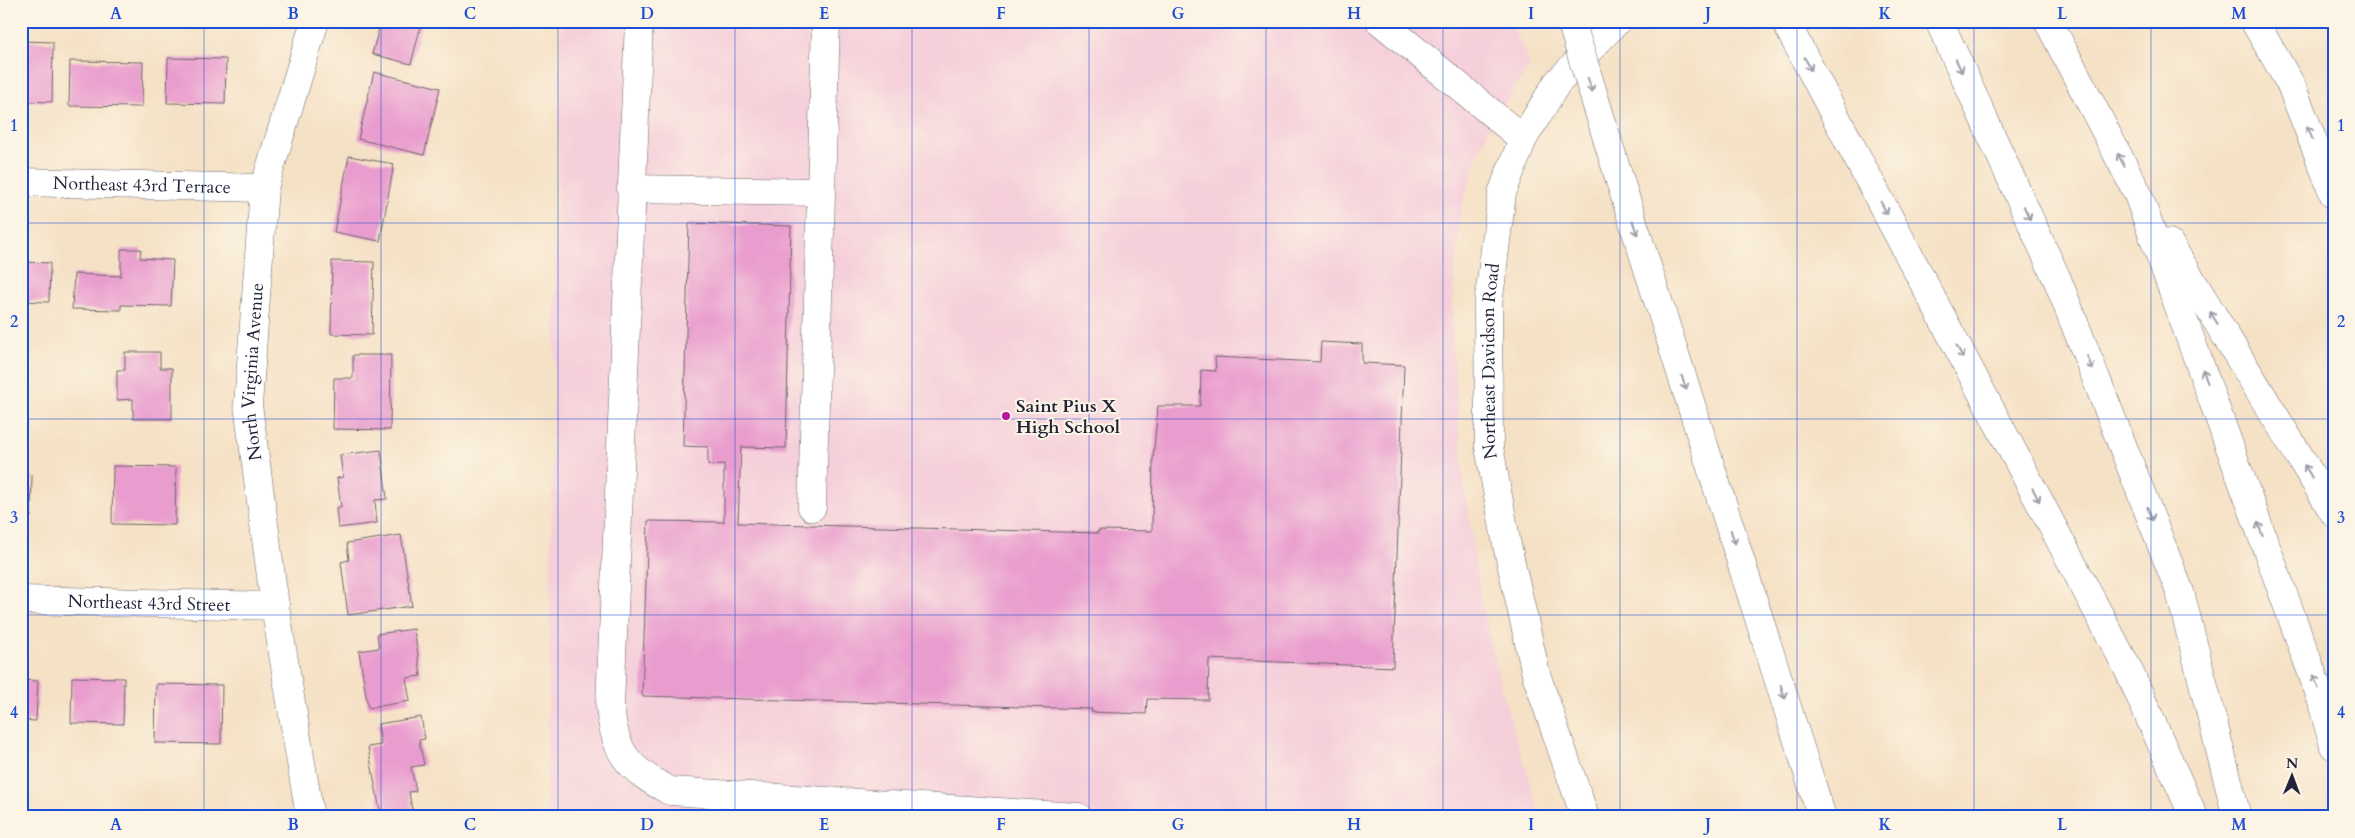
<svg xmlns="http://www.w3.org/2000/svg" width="2355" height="838" font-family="Cardo,serif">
  <rect width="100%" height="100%" fill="#fcf5e5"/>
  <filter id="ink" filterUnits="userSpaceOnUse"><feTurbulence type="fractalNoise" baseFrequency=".02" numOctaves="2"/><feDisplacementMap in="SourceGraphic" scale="10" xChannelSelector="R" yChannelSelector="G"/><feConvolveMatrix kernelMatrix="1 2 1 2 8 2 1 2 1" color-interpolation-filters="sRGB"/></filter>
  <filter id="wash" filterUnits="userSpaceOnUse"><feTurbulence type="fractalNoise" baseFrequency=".0096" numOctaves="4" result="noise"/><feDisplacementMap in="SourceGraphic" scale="20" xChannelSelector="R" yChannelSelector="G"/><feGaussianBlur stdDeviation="1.12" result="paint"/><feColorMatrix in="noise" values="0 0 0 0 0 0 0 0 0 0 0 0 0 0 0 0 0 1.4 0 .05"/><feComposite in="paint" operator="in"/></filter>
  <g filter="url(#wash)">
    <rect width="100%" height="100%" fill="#f5e1c5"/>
    <polygon fill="#f5cfda" points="561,21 1510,21 1530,65 1490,127 1479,152 1462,206 1452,303 1453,350 1464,482 1481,600 1504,699 1541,817 546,817"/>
    <g id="blocks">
      <g fill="#e99dce">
        <polygon points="381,21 422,21 411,64 372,54"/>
        <polygon points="21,41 53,42 52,102 21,101"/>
        <polygon points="168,58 226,59 225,104 167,103"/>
        <polygon points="70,61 143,62 142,107 69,106"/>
        <polygon points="374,72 440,88 424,155 358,139"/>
        <polygon points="349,156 394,164 380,241 334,232"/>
        <polygon points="689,223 791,226 786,448 741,447 738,523 1098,533 1098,530 1152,531 1153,459 1158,406 1200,406 1201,370 1216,371 1215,357 1320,362 1321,342 1362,344 1362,363 1404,365 1393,667 1209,659 1208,700 1147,699 1146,714 1091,712 1092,709 642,696 648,521 724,522 724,464 708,465 708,447 683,446"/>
        <polygon points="121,249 141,249 140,258 173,260 171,306 121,305 121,310 72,309 74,274 121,276"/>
        <polygon points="332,261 374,262 372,335 331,334"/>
        <polygon points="21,262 50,263 49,302 21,301"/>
        <polygon points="125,352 160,352 160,368 172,368 172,419 133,419 133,399 117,400 117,370 125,370"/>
        <polygon points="353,355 391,355 390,430 333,429 334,378 353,378"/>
        <polygon points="381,450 387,499 375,500 377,523 338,528 336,508 341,507 337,478 343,477 340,455"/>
        <polygon points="113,466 176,467 175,525 112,524"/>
        <polygon points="21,474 32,475 31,517 21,517"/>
        <polygon points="401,535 412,606 348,615 341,562 349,560 347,543"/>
        <polygon points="414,629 421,676 406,678 410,701 368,708 359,651 379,648 377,634"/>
        <polygon points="72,677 124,678 123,724 71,723"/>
        <polygon points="21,680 38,681 36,721 21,720"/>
        <polygon points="156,684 222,685 221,744 155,743"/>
        <polygon points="421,717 425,739 419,740 424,765 411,767 416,791 409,792 412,810 381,816 368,747 381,745 378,724"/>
      </g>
    </g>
  </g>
  <g filter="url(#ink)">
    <use href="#blocks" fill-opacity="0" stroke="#6c656b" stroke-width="1"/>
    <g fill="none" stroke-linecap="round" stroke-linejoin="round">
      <g stroke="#6c656b" stroke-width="29">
        <g id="minor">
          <path d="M639 21 610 705C614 753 628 769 670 791L1078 817"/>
          <polyline points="1380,21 1523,139"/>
          <path id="s1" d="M21 182 264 188"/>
          <polyline points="631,189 822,192"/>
          <polyline points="812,507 826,21"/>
          <path id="s2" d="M21 600 275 606"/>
          <path id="s3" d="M310 817 275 606 248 405 264 188 315 21"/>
          <path id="s4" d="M1585 817 1536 674 1507 545 1489 447 1488 306 1502 193 1523 139 1557 83 1617 21"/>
        </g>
      </g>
      <g stroke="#6c656b" stroke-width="29">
        <g id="highway">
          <polyline points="1785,21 2128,669 2194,817"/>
          <polyline points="1939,21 2057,279 2180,592 2237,817"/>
          <polyline points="2048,21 2137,192 2320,695 2334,746"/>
          <polyline points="2254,21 2291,85 2334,195"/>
          <polyline points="1620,181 1822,817"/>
          <polyline points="2169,243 2334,513"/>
        </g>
      </g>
      <use href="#minor" stroke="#fff" stroke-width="28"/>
      <use href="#highway" stroke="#fff" stroke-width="28"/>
      <g stroke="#6c656b" stroke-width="29" stroke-linecap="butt">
        <polyline id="highway-bridge" points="1571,21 1620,181"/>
      </g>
      <use href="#highway-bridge" stroke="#fff" stroke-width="28"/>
    </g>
    <defs><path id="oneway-shaft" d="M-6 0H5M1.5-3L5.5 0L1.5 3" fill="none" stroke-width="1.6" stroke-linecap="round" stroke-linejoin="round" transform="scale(1.25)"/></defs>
    <g stroke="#9c9ca7">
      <use href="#oneway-shaft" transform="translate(1808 64) rotate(62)"/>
      <use href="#oneway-shaft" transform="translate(1959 66) rotate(65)"/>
      <use href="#oneway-shaft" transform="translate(1590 85) rotate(73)"/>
      <use href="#oneway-shaft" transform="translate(2310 133) rotate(-111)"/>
      <use href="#oneway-shaft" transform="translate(2121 160) rotate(-118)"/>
      <use href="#oneway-shaft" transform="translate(1884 208) rotate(62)"/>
      <use href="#oneway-shaft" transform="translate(2027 213) rotate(65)"/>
      <use href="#oneway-shaft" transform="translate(1635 228) rotate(72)"/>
      <use href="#oneway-shaft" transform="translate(2214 318) rotate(-121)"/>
      <use href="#oneway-shaft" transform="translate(1960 352) rotate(62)"/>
      <use href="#oneway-shaft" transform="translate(2090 363) rotate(68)"/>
      <use href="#oneway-shaft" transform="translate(2205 376) rotate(-110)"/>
      <use href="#oneway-shaft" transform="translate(1684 383) rotate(72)"/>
      <use href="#oneway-shaft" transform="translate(2308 471) rotate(-121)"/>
      <use href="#oneway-shaft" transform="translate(2036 495) rotate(62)"/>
      <use href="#oneway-shaft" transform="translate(2150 514) rotate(68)"/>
      <use href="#oneway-shaft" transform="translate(2260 529) rotate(-110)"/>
      <use href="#oneway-shaft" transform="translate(1733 537) rotate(72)"/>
      <use href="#oneway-shaft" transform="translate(2316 682) rotate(-110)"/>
      <use href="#oneway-shaft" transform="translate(1783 692) rotate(72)"/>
    </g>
  </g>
  <path fill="none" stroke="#1d4ed8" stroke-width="1" stroke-opacity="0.55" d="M204 21V817M381 21V817M558 21V817M735 21V817M912 21V817M1089 21V817M1266 21V817M1443 21V817M1620 21V817M1797 21V817M1974 21V817M2151 21V817M21 223H2334M21 419H2334M21 615H2334"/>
  <circle fill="#b5179e" stroke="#fcf5e5" stroke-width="2" cx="1006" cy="416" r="5"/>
  <g text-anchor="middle" stroke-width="4" stroke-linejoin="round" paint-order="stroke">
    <g font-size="18" fill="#22223b" stroke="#fcf5e5">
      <text dy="6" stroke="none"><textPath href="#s1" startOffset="121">Northeast 43rd Terrace</textPath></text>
      <text dy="6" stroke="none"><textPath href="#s4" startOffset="469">Northeast Davidson Road</textPath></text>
      <text dy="6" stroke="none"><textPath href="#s3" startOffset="450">North Virginia Avenue</textPath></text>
      <text dy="6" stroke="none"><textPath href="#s2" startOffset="128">Northeast 43rd Street</textPath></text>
    </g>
    <g font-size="18" font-weight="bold" fill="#22223b" stroke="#fcf5e5" text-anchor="start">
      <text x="1016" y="412">Saint Pius X<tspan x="1016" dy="21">High School</tspan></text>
    </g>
  </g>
  <rect width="2355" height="838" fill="none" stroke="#fcf5e5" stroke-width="55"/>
  <g transform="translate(2292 776) rotate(1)" stroke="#fcf5e5" stroke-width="4" paint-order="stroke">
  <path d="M0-4L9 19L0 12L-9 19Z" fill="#22223b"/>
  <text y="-8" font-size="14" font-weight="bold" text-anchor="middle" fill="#22223b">N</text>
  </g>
  <rect x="28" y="28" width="2300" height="782" fill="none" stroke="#1d4ed8" stroke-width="2"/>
  <g font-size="16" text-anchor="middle" font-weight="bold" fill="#1d4ed8">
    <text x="116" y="19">A</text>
    <text x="293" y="19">B</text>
    <text x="470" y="19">C</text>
    <text x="647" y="19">D</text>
    <text x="824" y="19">E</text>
    <text x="1001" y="19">F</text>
    <text x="1178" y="19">G</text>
    <text x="1354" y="19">H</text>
    <text x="1531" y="19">I</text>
    <text x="1708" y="19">J</text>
    <text x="1885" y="19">K</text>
    <text x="2062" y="19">L</text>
    <text x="2239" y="19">M</text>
    <text x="14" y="131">1</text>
    <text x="2341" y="131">1</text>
    <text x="14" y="327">2</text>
    <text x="2341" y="327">2</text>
    <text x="14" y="523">3</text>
    <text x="2341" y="523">3</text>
    <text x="14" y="718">4</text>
    <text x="2341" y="718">4</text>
    <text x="116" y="830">A</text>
    <text x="293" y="830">B</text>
    <text x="470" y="830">C</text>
    <text x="647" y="830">D</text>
    <text x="824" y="830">E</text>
    <text x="1001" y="830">F</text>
    <text x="1178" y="830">G</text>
    <text x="1354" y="830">H</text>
    <text x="1531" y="830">I</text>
    <text x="1708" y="830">J</text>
    <text x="1885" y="830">K</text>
    <text x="2062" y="830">L</text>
    <text x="2239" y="830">M</text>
  </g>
</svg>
